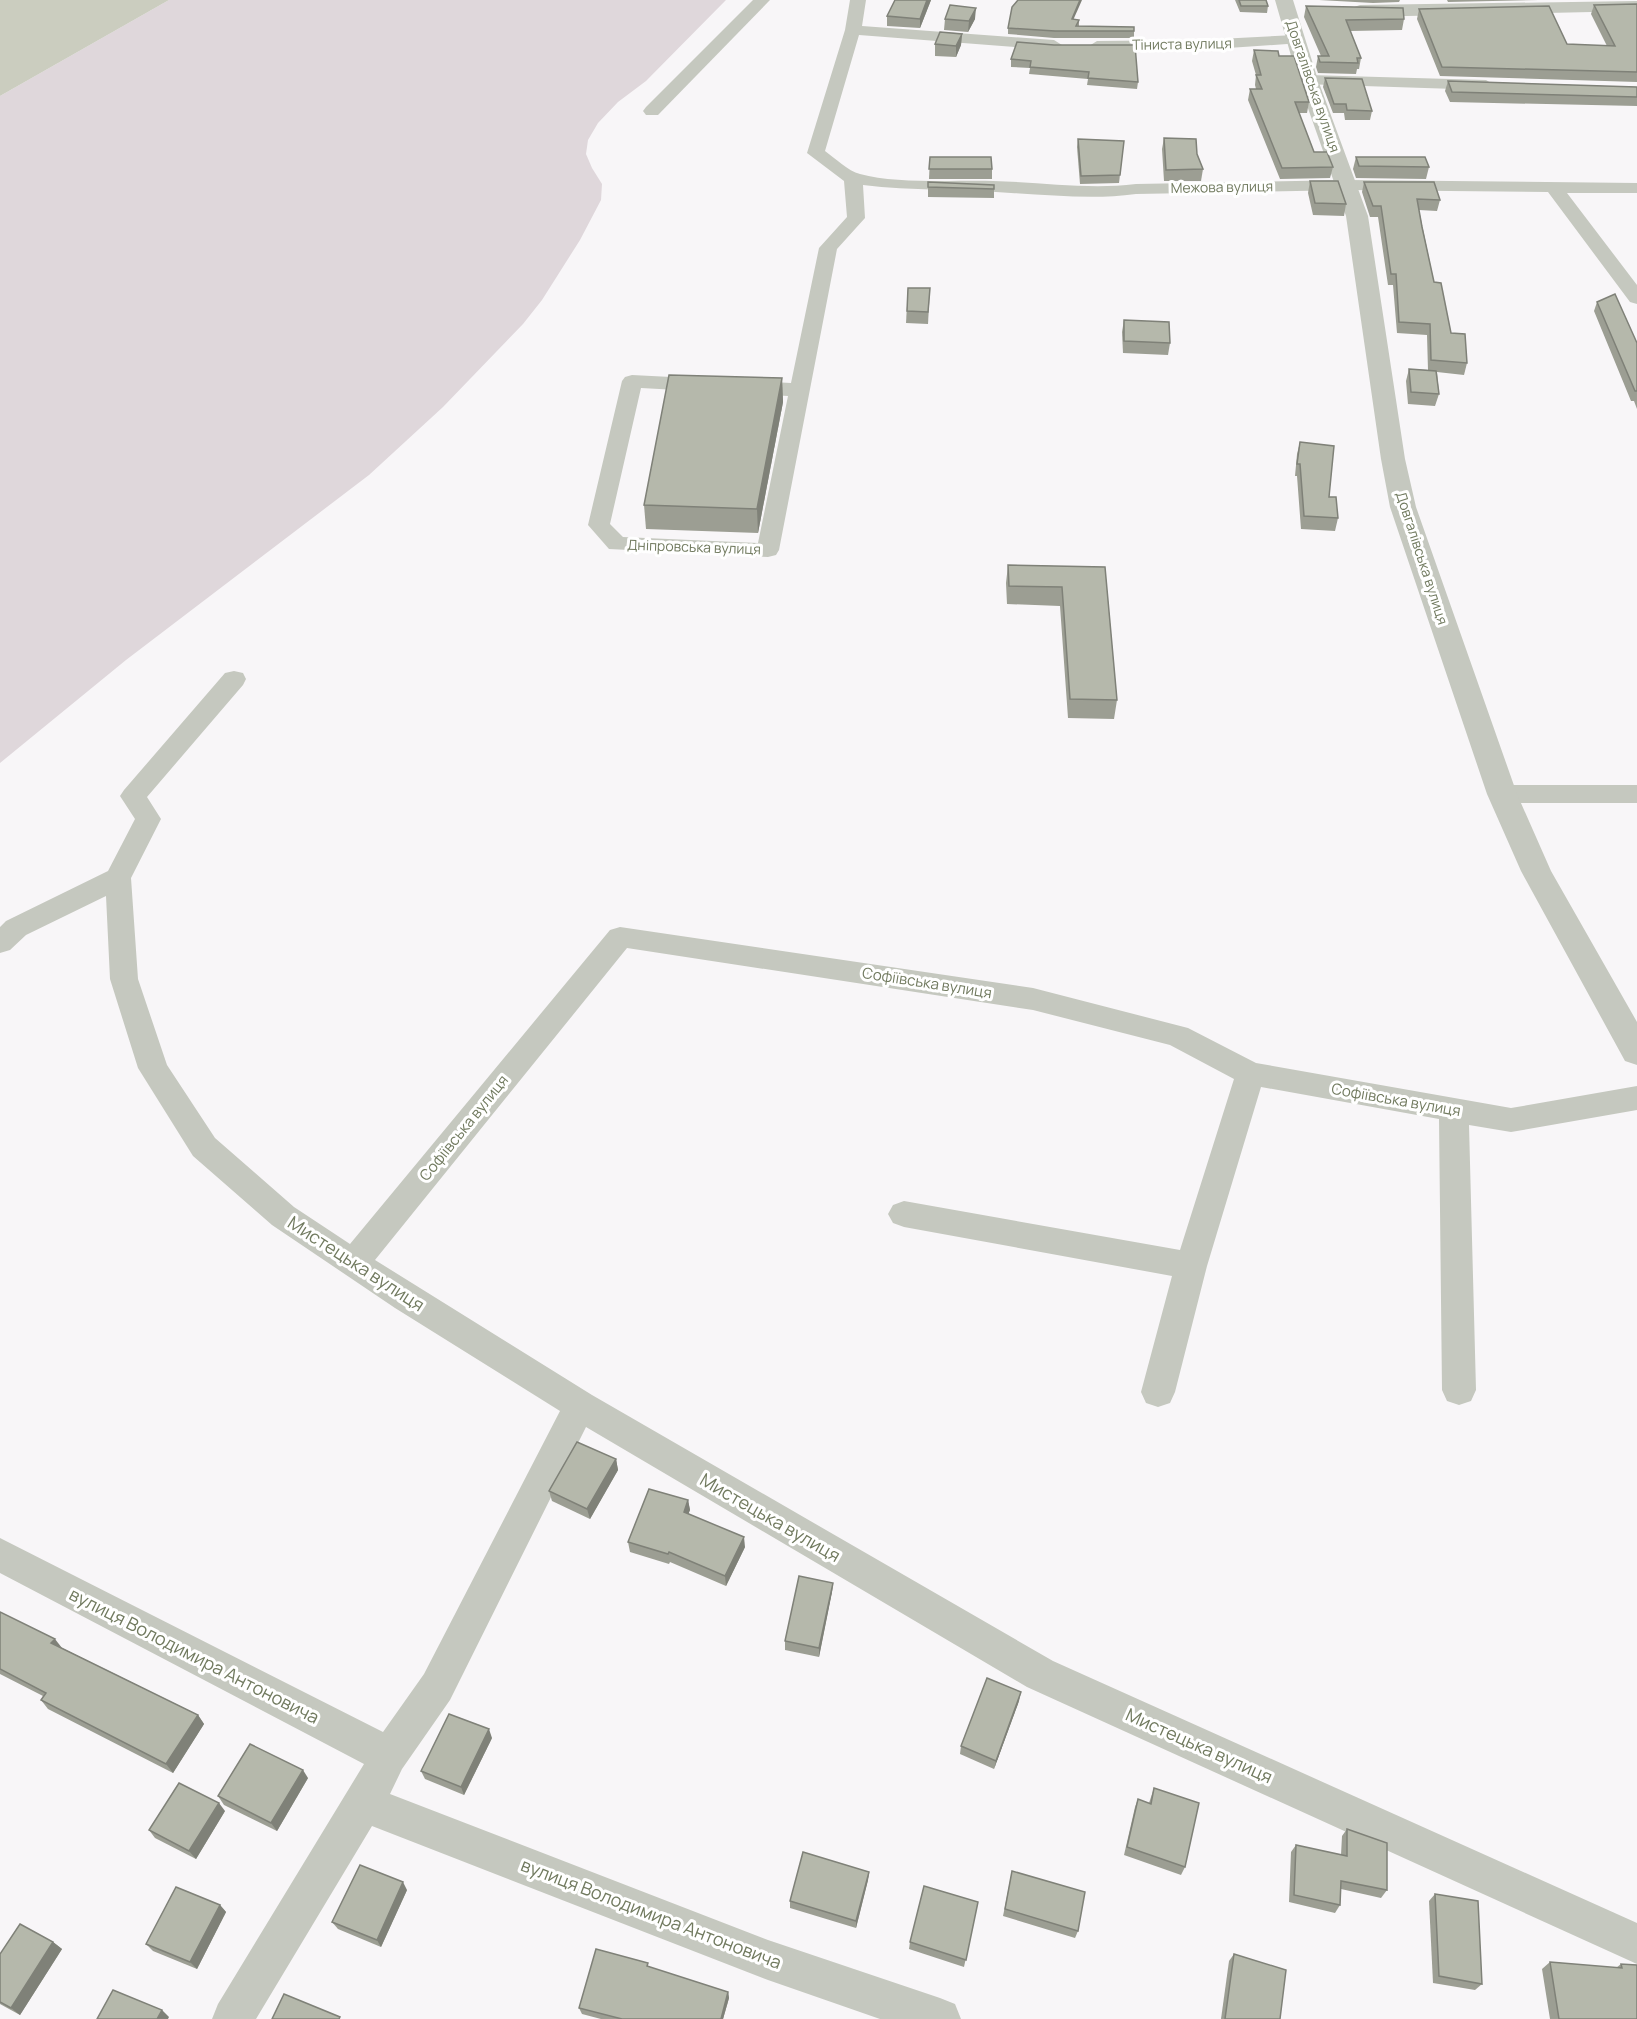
<svg xmlns="http://www.w3.org/2000/svg" width="1637" height="2019" font-family="Manrope,sans-serif">
  <rect width="100%" height="100%" fill="#f8f6f8"/>
  <polygon fill="#dfd7db" points="169,0 726,0 646,81 618,102 598,123 588,140 586,154 592,168 602,184 601,200 580,240 542,300 523,324 443,407 369,475 126,660 0,763 0,96"/>
  <polygon fill="#cbcdbf" points="0,0 169,0 0,96"/>
  <g fill="none" stroke-linecap="round" stroke-linejoin="round">
    <g fill="#c5c8bf" fill-rule="evenodd">
      <polygon points="753,0 770,0 658,115 646,115 643,111 646,107"/>
      <path d="M850 0H866L862 26 1054 40 1062 45 1054 50 859 35 825 151C835 158 848 171 860 174 896 184 955 180 993 181 1042 182 1088 190 1136 184L1348 180 1637 183V193H1567L1637 285V304L1630 302 1548 192 1348 190 1136 194C1093 200 1054 195 1011 193 961 189 912 191 863 185L865 218 837 249 779 550 776 555 768 557 609 549 588 525 622 381 625 377 632 375 791 383 819 248 847 217 844 181 807 153 845 30ZM641 388 788 396 758 543 623 537 610 524Z"/>
      <polygon points="1295,35 1301,37 1303,40 1301,43 1199,50 1097,51 1089,46 1097,41 1199,40"/>
      <polygon points="1308,75 1486,80 1494,85 1486,90 1302,84 1300,80"/>
      <polygon points="234,671 243,673 246,679 243,685 147,797 161,819 131,878 138,979 167,1065 215,1138 294,1207 350,1244 610,930 620,927 1033,988 1188,1028 1256,1063 1511,1108 1637,1086 1637,1110 1511,1132 1469,1125 1476,1390 1471,1401 1459,1405 1447,1401 1442,1390 1439,1119 1261,1087 1207,1266 1175,1392 1170,1403 1158,1407 1146,1403 1141,1392 1172,1276 904,1227 893,1223 888,1214 893,1205 904,1201 1180,1250 1234,1079 1170,1045 1033,1010 627,948 375,1260 592,1395 1053,1661 1637,1923 1637,1964 1027,1687 586,1427 450,1700 402,1769 390,1794 768,1940 940,1998 955,2004 961,2019 880,2019 768,1980 372,1826 256,2019 212,2019 218,2004 364,1764 0,1573 0,1538 383,1732 424,1674 560,1411 395,1308 272,1225 193,1156 138,1068 110,979 106,896 26,935 10,950 0,953 0,927 6,921 108,871 135,819 120,796 124,790 225,673"/>
      <polygon points="1502,785 1637,785 1637,803 1502,803 1493,800 1489,794 1493,788"/>
    </g>
    <g fill="#c5c8bf" fill-rule="evenodd">
      <polygon points="1275,0 1293,0 1318,80 1368,216 1405,459 1416,507 1517,794 1551,871 1637,1022 1637,1065 1625,1061 1521,871 1487,794 1390,507 1381,459 1346,216 1298,80"/>
      <polygon points="1637,1 1637,11 1360,17 1354,15 1351,11 1354,7 1360,5"/>
    </g>
  </g>
  <g fill="#9c9e93">
    <polygon points="895,0 931,0 920,28 887,26 887,16"/>
    <polygon points="1235,0 1266,0 1268,6 1267,13 1240,12"/>
    <polygon points="1319,0 1400,0 1399,2 1373,3"/>
    <polygon points="1447,0 1539,0 1448,2"/>
    <polygon points="1637,4 1637,82 1440,76 1417,19 1419,9 1567,44 1607,46 1591,14 1594,5"/>
    <polygon points="1306,6 1404,19 1402,30 1350,31 1361,58 1359,69 1357,69 1356,74 1318,73 1316,67 1318,56 1321,56 1304,17"/>
    <polygon points="945,19 975,19 968,32 944,30"/>
    <polygon points="1074,19 1079,20 1079,26 1134,31 1134,38 1054,38 1008,34 1008,28"/>
    <polygon points="962,34 961,45 956,57 935,56 935,44"/>
    <polygon points="1017,42 1138,82 1137,89 1087,85 1088,79 1029,74 1030,68 1011,67 1011,59"/>
    <polygon points="1254,50 1279,56 1309,102 1307,113 1299,113 1314,152 1333,167 1330,178 1280,179 1248,100 1250,89 1256,89 1255,85 1256,75 1252,61"/>
    <polygon points="1325,78 1372,111 1370,120 1345,120 1344,113 1333,113 1323,87"/>
    <polygon points="1448,81 1637,87 1637,106 1450,102 1445,91"/>
    <polygon points="1164,138 1197,154 1203,169 1201,181 1164,181 1162,149"/>
    <polygon points="1078,139 1124,141 1119,183 1080,184 1077,147"/>
    <polygon points="930,157 992,169 992,179 929,179"/>
    <polygon points="1356,157 1429,167 1426,179 1356,178 1353,169"/>
    <polygon points="1310,181 1346,204 1344,216 1313,215 1308,193"/>
    <polygon points="928,182 994,189 994,198 928,197"/>
    <polygon points="1364,182 1440,200 1437,211 1419,210 1434,282 1451,333 1467,363 1464,375 1437,372 1439,394 1435,406 1408,404 1406,381 1409,369 1428,370 1427,335 1397,333 1393,285 1388,285 1378,217 1370,217 1362,192"/>
    <polygon points="908,288 930,288 928,324 906,323"/>
    <polygon points="1597,302 1637,343 1637,409 1634,401 1631,401 1594,311"/>
    <polygon points="1124,320 1170,343 1168,355 1123,353 1122,332"/>
    <polygon points="782,378 783,402 758,533 646,529 644,505"/>
    <polygon points="1300,442 1329,497 1338,518 1335,531 1301,529 1297,476 1295,476 1297,454"/>
    <polygon points="1008,565 1105,567 1117,700 1114,719 1068,718 1060,606 1007,604 1006,583"/>
    <polygon points="616,1459 618,1470 590,1519 552,1501 549,1491"/>
    <polygon points="688,1500 690,1510 688,1514 745,1547 726,1586 670,1562 669,1564 630,1552 628,1542"/>
    <polygon points="833,1583 832,1592 819,1657 785,1650 785,1641"/>
    <polygon points="0,1612 62,1648 198,1715 204,1724 173,1773 48,1709 41,1700 43,1696 0,1674"/>
    <polygon points="1019,1701 994,1769 960,1754 961,1746"/>
    <polygon points="492,1738 464,1795 425,1779 421,1771"/>
    <polygon points="308,1778 277,1831 224,1805 218,1796"/>
    <polygon points="1154,1788 1185,1867 1181,1875 1124,1855 1135,1807 1138,1799 1149,1803"/>
    <polygon points="225,1811 196,1859 155,1838 149,1830"/>
    <polygon points="1347,1829 1387,1890 1381,1898 1341,1889 1340,1905 1335,1913 1289,1902 1291,1852 1296,1845 1341,1855 1342,1836"/>
    <polygon points="1012,1871 1078,1931 1075,1938 1003,1916"/>
    <polygon points="869,1872 868,1880 856,1928 790,1908 790,1901"/>
    <polygon points="407,1890 381,1947 338,1929 332,1922"/>
    <polygon points="1435,1894 1482,1984 1475,1990 1433,1983 1429,1901"/>
    <polygon points="978,1902 964,1967 909,1949 910,1942"/>
    <polygon points="220,1905 226,1912 197,1969 153,1951 146,1944"/>
    <polygon points="53,1942 62,1949 20,2015 0,2004 0,1954"/>
    <polygon points="1234,1954 1280,2019 1221,2019 1229,1961"/>
    <polygon points="1550,1962 1616,1968 1621,1964 1637,2019 1550,2019 1542,1969"/>
    <polygon points="649,1967 728,1992 729,1998 723,2019 601,2019 582,2014 579,2008"/>
  </g>
  <g fill="#7f8178">
    <polygon points="927,0 931,0 920,28 920,19"/>
    <polygon points="1080,0 1082,0 1071,25 1072,19"/>
    <polygon points="976,8 975,19 968,32 969,21"/>
    <polygon points="962,34 961,45 956,57 956,46"/>
    <polygon points="782,378 783,402 758,533 757,509"/>
    <polygon points="616,1459 618,1470 590,1519 587,1509"/>
    <polygon points="688,1500 690,1510 685,1522 684,1512"/>
    <polygon points="744,1537 745,1547 726,1586 725,1576"/>
    <polygon points="833,1583 832,1592 819,1657 819,1648"/>
    <polygon points="55,1639 62,1648 51,1643"/>
    <polygon points="1021,1692 1019,1701 994,1769 996,1761"/>
    <polygon points="198,1715 204,1724 173,1773 166,1764"/>
    <polygon points="489,1729 492,1738 464,1795 461,1787"/>
    <polygon points="303,1770 308,1778 277,1831 271,1823"/>
    <polygon points="219,1803 225,1811 196,1859 189,1851"/>
    <polygon points="869,1872 868,1880 856,1928 856,1921"/>
    <polygon points="403,1882 407,1890 381,1947 377,1940"/>
    <polygon points="220,1905 226,1912 197,1969 190,1962"/>
    <polygon points="53,1942 62,1949 20,2015 11,2008"/>
    <polygon points="728,1992 729,1998 723,2019 721,2019"/>
    <polygon points="162,2010 169,2017 168,2019 157,2019"/>
  </g>
  <g fill="#b5b8ab" stroke="#7f8178" stroke-width="1.5">
    <polygon points="895,0 927,0 920,19 887,16"/>
    <polygon points="1018,0 1080,0 1072,19 1079,20 1076,26 1134,27 1134,31 1055,31 1008,28 1012,7"/>
    <polygon points="1239,0 1266,0 1268,6 1241,6"/>
    <polygon points="1637,4 1637,72 1442,67 1419,9 1549,6 1567,44 1615,46 1594,5"/>
    <polygon points="950,5 976,8 969,21 945,19"/>
    <polygon points="1306,6 1403,8 1404,19 1346,20 1361,58 1357,58 1358,63 1320,62 1318,56 1329,56"/>
    <polygon points="940,32 962,34 956,46 935,44"/>
    <polygon points="1017,42 1054,45 1135,45 1138,82 1088,78 1089,72 1030,67 1031,61 1011,59"/>
    <polygon points="1254,50 1278,51 1279,56 1294,56 1309,102 1295,102 1314,152 1327,152 1333,167 1282,168 1250,89 1262,89 1256,75 1261,75"/>
    <polygon points="1325,78 1362,79 1372,111 1347,110 1346,104 1334,104"/>
    <polygon points="1448,81 1637,87 1637,97 1452,92"/>
    <polygon points="1164,138 1196,139 1197,154 1203,169 1166,170"/>
    <polygon points="1078,139 1124,141 1120,175 1081,176"/>
    <polygon points="930,157 991,157 992,169 929,169"/>
    <polygon points="1356,157 1425,157 1429,167 1359,166"/>
    <polygon points="1310,181 1338,181 1346,204 1315,203"/>
    <polygon points="928,182 994,185 994,189 928,187"/>
    <polygon points="1364,182 1434,182 1440,200 1417,199 1422,227 1434,282 1441,283 1451,333 1465,334 1467,363 1431,360 1430,324 1399,322 1396,274 1391,274 1381,206 1373,206"/>
    <polygon points="908,288 930,288 928,312 907,311"/>
    <polygon points="1615,294 1637,343 1637,391 1635,391 1597,302"/>
    <polygon points="1124,320 1169,322 1170,343 1124,341"/>
    <polygon points="1409,369 1436,371 1439,394 1411,392"/>
    <polygon points="669,375 782,378 757,509 644,505"/>
    <polygon points="1300,442 1334,446 1329,497 1336,497 1338,518 1304,516 1300,464 1297,464"/>
    <polygon points="1008,565 1105,567 1117,700 1070,699 1062,587 1009,586"/>
    <polygon points="577,1442 616,1459 587,1509 549,1491"/>
    <polygon points="649,1489 688,1500 684,1512 744,1537 725,1576 669,1552 668,1554 628,1542"/>
    <polygon points="799,1576 833,1583 819,1648 785,1641"/>
    <polygon points="0,1612 55,1639 51,1643 198,1715 166,1764 41,1700 46,1693 0,1669"/>
    <polygon points="987,1678 1021,1692 996,1761 961,1746"/>
    <polygon points="449,1714 489,1729 461,1787 421,1771"/>
    <polygon points="250,1744 303,1770 271,1823 218,1796"/>
    <polygon points="179,1783 219,1803 189,1851 149,1830"/>
    <polygon points="1154,1788 1199,1803 1185,1867 1127,1847 1138,1799 1151,1804"/>
    <polygon points="1347,1829 1387,1843 1387,1890 1341,1881 1340,1905 1294,1895 1296,1845 1347,1856"/>
    <polygon points="803,1852 869,1872 856,1921 790,1901"/>
    <polygon points="360,1865 403,1882 377,1940 332,1922"/>
    <polygon points="1012,1871 1085,1892 1078,1931 1005,1909"/>
    <polygon points="924,1886 978,1902 966,1960 910,1942"/>
    <polygon points="176,1887 220,1905 190,1962 146,1944"/>
    <polygon points="1435,1894 1478,1901 1482,1984 1439,1976"/>
    <polygon points="20,1924 53,1942 11,2008 0,2002 0,1954"/>
    <polygon points="596,1949 648,1963 647,1966 728,1992 721,2019 622,2019 579,2008"/>
    <polygon points="1234,1954 1286,1970 1280,2019 1225,2019"/>
    <polygon points="1550,1962 1622,1968 1621,1964 1637,1965 1637,2019 1559,2019"/>
    <polygon points="113,1990 162,2010 157,2019 97,2019"/>
    <polygon points="284,1994 340,2017 339,2019 272,2019"/>
  </g>
  <g text-anchor="middle" stroke-width="6" stroke-linejoin="round" paint-order="stroke">
    <g font-size="14" fill="#717a5f" stroke="#fff">
      <text transform="translate(1182 44) rotate(-1)" y="5">Тіниста вулиця</text>
      <text transform="translate(1313 86) rotate(71)" y="5">Довгалівська вулиця</text>
      <text transform="translate(1222 187) rotate(-1)" y="5">Межова вулиця</text>
      <text transform="translate(694 547) rotate(2)" y="5">Дніпровська вулиця</text>
      <text transform="translate(1422 558) rotate(72)" y="5">Довгалівська вулиця</text>
    </g>
    <g font-size="15" fill="#717a5f" stroke="#fff">
      <text transform="translate(927 983) rotate(9)" y="5">Софіївська вулиця</text>
      <text transform="translate(1396 1100) rotate(10)" y="5">Софіївська вулиця</text>
      <text transform="translate(464 1128) rotate(-51)" y="5">Софіївська вулиця</text>
    </g>
    <g font-size="18" fill="#717a5f" stroke="#fff">
      <text transform="translate(356 1264) rotate(33)" y="6">Мистецька вулиця</text>
      <text transform="translate(770 1518) rotate(30)" y="6">Мистецька вулиця</text>
      <text transform="translate(194 1656) rotate(27)" y="6">вулиця Володимира Антоновича</text>
      <text transform="translate(1199 1746) rotate(24)" y="6">Мистецька вулиця</text>
      <text transform="translate(651 1914) rotate(21)" y="6">вулиця Володимира Антоновича</text>
    </g>
  </g>
</svg>
